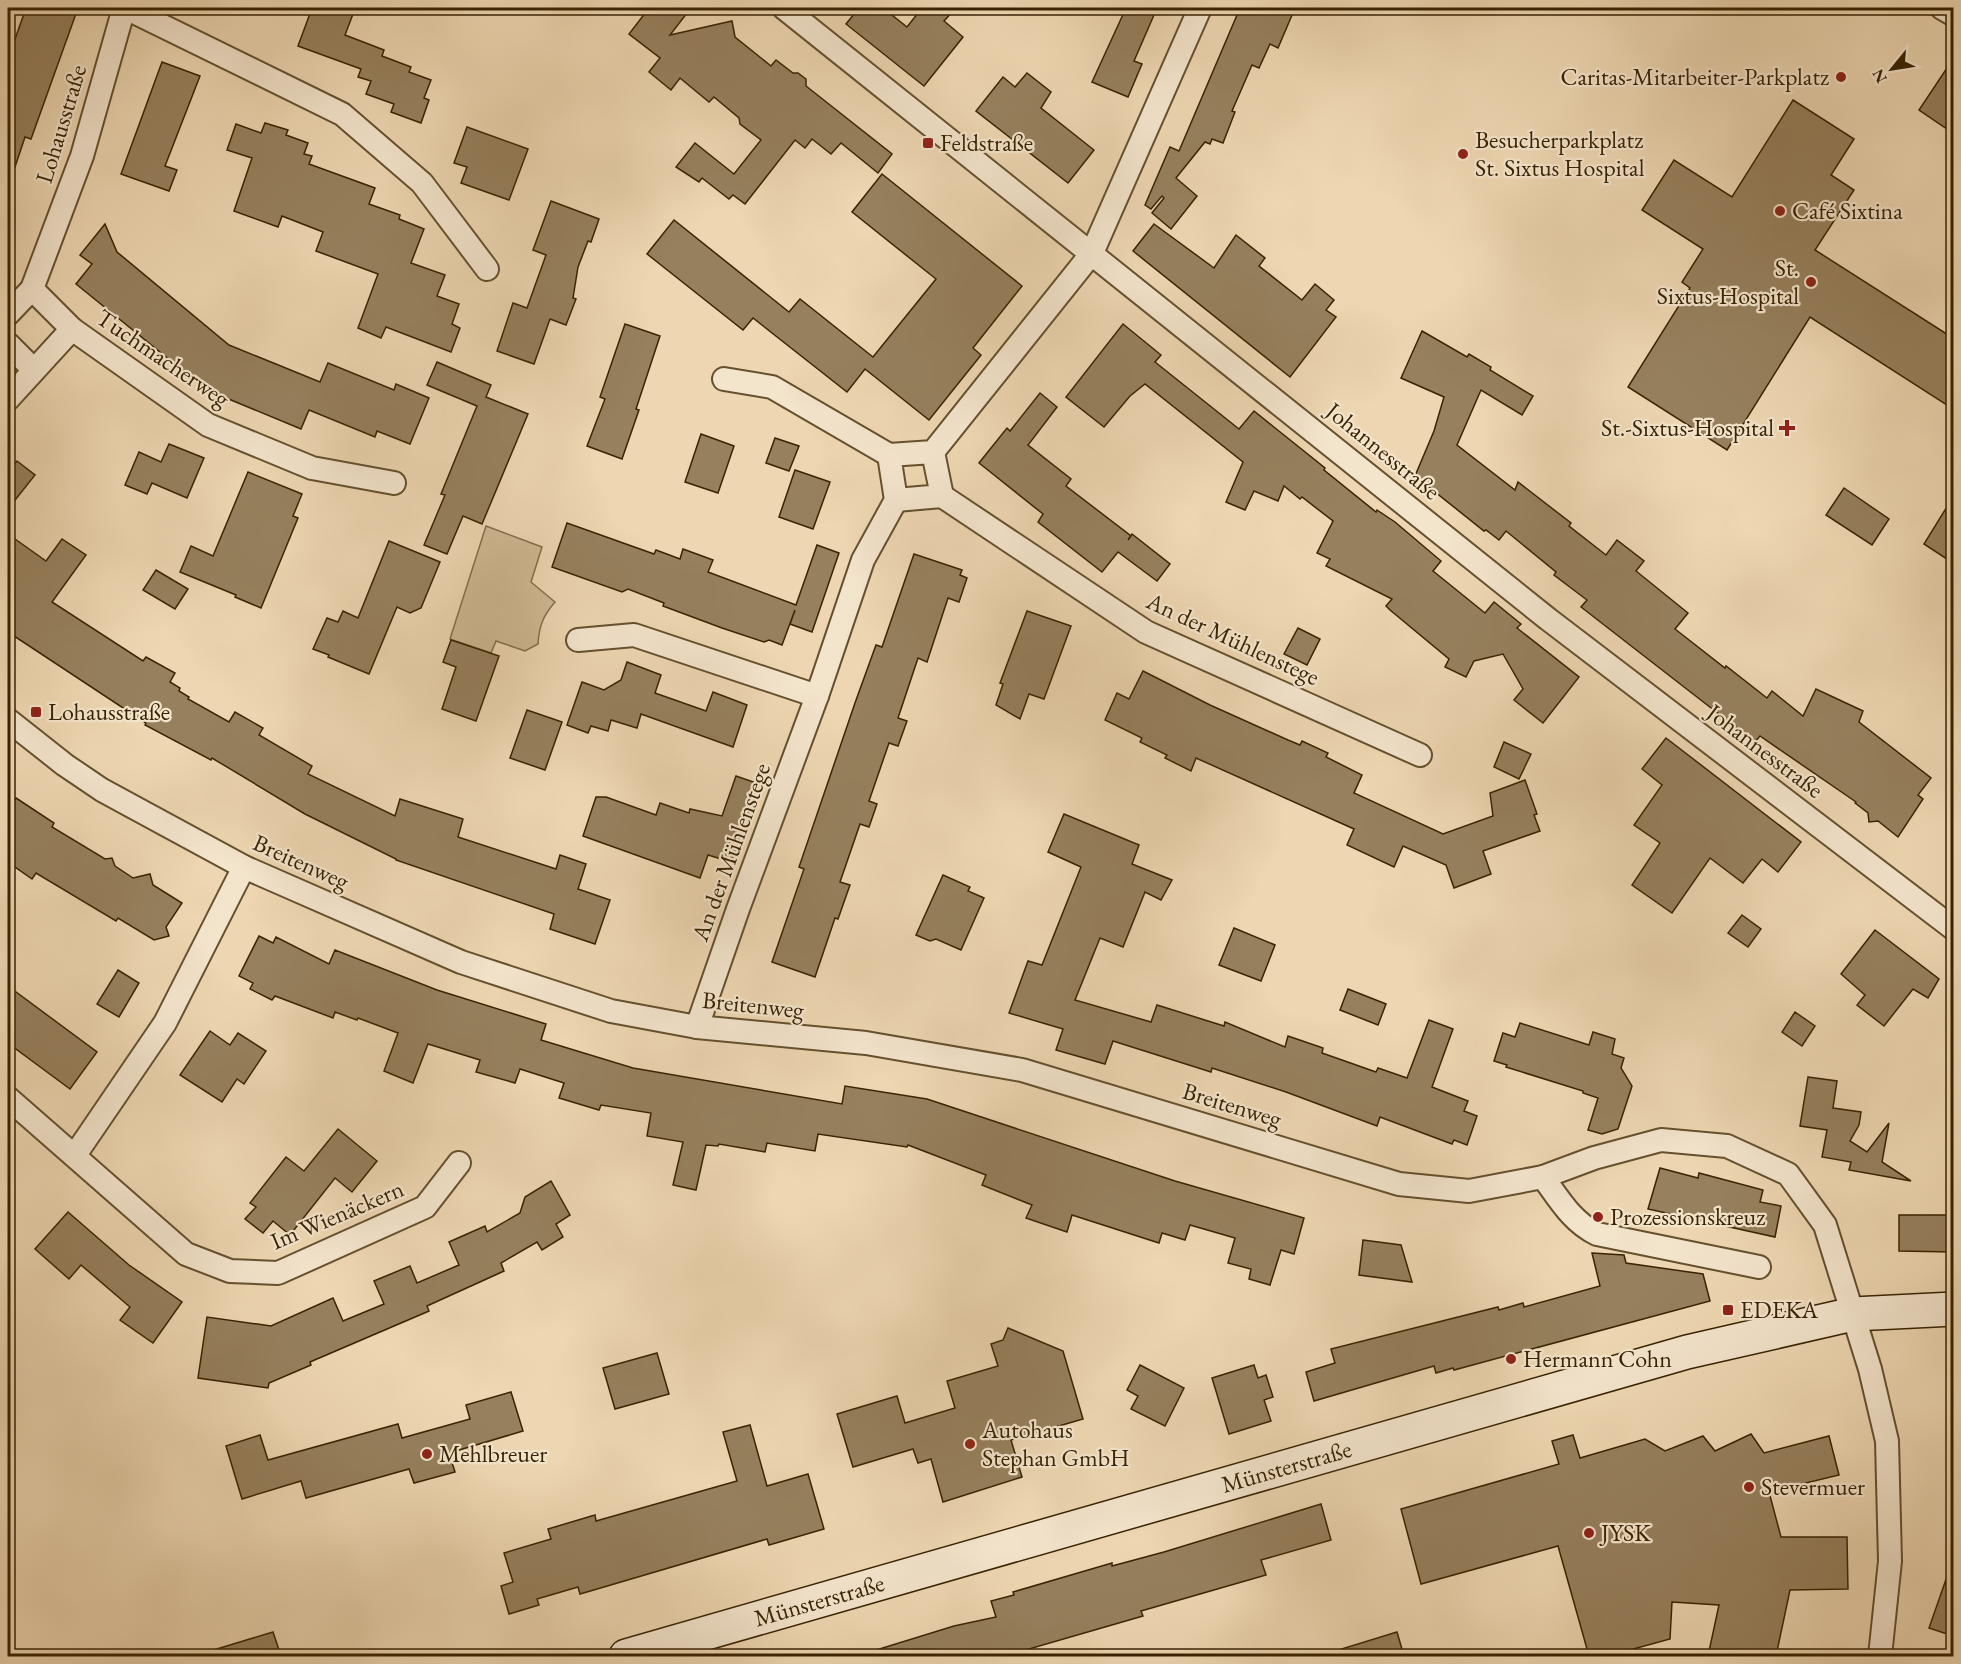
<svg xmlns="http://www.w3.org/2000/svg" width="1961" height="1664" font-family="'EB Garamond',serif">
  <rect width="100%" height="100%" fill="#edd6b1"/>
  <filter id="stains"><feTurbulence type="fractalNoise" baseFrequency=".00333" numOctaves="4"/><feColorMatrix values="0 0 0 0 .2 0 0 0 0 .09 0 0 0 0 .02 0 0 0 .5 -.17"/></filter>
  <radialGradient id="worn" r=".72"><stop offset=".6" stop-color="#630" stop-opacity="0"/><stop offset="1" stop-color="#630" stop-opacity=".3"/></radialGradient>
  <path fill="#ceb893" stroke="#836e4b" stroke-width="1.5" d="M486 526 542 547 531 582 555 602C543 616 539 626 538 644L525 651 496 641 491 653 450 639Z"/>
  <g fill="#96805d" stroke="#382303" stroke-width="1.5">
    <polygon points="26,8 78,8 31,139 25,137 11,179 8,178 8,59"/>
    <polygon points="312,8 336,8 353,14 345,35 384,50 382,56 411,67 409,72 431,80 424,98 429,100 421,123 391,112 394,104 366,94 371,81 358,77 361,69 298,46"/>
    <polygon points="649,8 691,8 670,35 732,21 735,37 771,66 776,60 793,73 798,73 806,79 806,86 892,154 878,173 841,143 831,154 812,139 805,148 795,140 745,204 733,195 729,199 702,178 699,182 676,167 695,143 734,174 761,140 740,124 739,118 714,97 709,102 680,78 671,90 649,72 660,58 629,34"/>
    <polygon points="859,8 883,8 907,27 922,8 956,8 944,21 963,37 924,86 846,24"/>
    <polygon points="1126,8 1157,8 1134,61 1142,64 1128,97 1092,82"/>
    <polygon points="1240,8 1295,8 1278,48 1270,44 1259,68 1252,65 1232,111 1235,112 1223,143 1212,139 1210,144 1205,142 1176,178 1197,196 1171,229 1152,213 1164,198 1162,196 1151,209 1145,205 1170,147 1179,151"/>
    <polygon points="1953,59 1953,133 1919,110"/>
    <polygon points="162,62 200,76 165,166 177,170 169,191 121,174"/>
    <polygon points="1027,73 1051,92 1041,108 1094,150 1068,183 976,111 1003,77 1015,87"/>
    <polygon points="1793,100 1854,139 1831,175 1854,190 1815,250 1953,338 1953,409 1810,317 1727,450 1628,387 1690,288 1682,282 1703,249 1642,210 1674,160 1732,197"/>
    <polygon points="265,123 288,130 286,135 308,143 304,154 312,156 309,164 375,188 369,204 400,215 399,219 424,229 411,263 445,275 437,296 459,304 452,324 460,328 451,352 386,327 381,338 358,328 378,274 316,251 323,232 282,216 278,227 234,211 252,158 227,150 236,124 261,133"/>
    <polygon points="467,127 528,149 509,200 461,183 467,167 454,163"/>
    <polygon points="882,174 1022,286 973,348 981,355 929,420 865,369 847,392 753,318 743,330 647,254 674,220 789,312 800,299 873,357 936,279 852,212"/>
    <polygon points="551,201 599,219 591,242 588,241 578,267 573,298 576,299 566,325 550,319 534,364 497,351 513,303 527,308 546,255 533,250"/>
    <polygon points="105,224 117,252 229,345 320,382 328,363 394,390 396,384 429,398 410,444 377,431 375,437 309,410 301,429 207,390 76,284 92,264 80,255"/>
    <polygon points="1154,224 1214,268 1236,235 1265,258 1259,266 1302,300 1315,284 1334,300 1326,310 1336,317 1290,377 1133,251"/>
    <polygon points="625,324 660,336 636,409 639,410 622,459 587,446 605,399 600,397"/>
    <polygon points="1123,324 1161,355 1155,362 1239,429 1254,411 1325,468 1324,470 1376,512 1377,510 1395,522 1441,561 1433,571 1485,613 1494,602 1521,624 1517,628 1579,677 1543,723 1514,700 1523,689 1503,654 1474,661 1466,677 1445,667 1449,659 1390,610 1386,606 1392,599 1326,566 1330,559 1317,553 1333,521 1302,497 1300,499 1284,486 1278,501 1254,491 1245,510 1226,502 1243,462 1145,384 1130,396 1104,427 1066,397"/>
    <polygon points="1422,331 1467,357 1469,354 1491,367 1490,370 1533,396 1522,415 1481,390 1457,445 1515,490 1518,482 1571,523 1569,526 1606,555 1617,540 1644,561 1636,571 1688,613 1675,629 1725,668 1726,666 1767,698 1772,691 1803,716 1816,689 1863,711 1859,722 1931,778 1918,795 1923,799 1898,837 1878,821 1869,822 1868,813 1855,803 1856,802 1760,736 1755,742 1684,687 1581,607 1587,600 1554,575 1556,572 1506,531 1499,540 1486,530 1484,531 1415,476 1434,431 1444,397 1401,378"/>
    <polygon points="437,362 491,385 486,397 528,414 482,524 463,516 447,554 424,545 445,495 441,494 477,406 427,385"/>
    <polygon points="1040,393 1057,407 1028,445 1071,479 1066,486 1131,536 1128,540 1132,534 1170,564 1157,581 1118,552 1102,572 1038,522 1043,514 979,463 1007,428 1010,431"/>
    <polygon points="701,434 734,446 718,493 685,482"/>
    <polygon points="775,438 799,446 789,471 766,463"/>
    <polygon points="169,444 204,458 187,498 152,483 147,494 125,485 139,452 161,462"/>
    <polygon points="17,461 35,475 8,509 8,472"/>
    <polygon points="795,470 830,482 813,529 779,517"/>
    <polygon points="248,472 302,494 293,516 298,518 261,608 235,597 236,595 180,572 191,546 213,556"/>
    <polygon points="1844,488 1889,519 1872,545 1826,515"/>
    <polygon points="1953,497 1953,563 1924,544"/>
    <polygon points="567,523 654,554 656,550 680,559 683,549 713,560 708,572 796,605 817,545 839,553 812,632 790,624 795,610 782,645 769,640 764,642 722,628 663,606 664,603 628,589 622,592 552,567"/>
    <polygon points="8,534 46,561 62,539 86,555 52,602 143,661 146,657 175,673 170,682 180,688 179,691 189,697 188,699 229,722 235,712 263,728 259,735 312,766 308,774 395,816 400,799 463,819 458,837 556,869 560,855 586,864 578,889 610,900 595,944 550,929 554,914 396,860 396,859 305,814 212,758 211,760 145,725 146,723 8,632"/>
    <polygon points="389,541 440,562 421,608 410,613 397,607 369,674 328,657 329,655 313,649 327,618 338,622 343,611 358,618"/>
    <polygon points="914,554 962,570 960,575 967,578 959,602 948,598 927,662 918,658 898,718 907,721 898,746 889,743 869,801 877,804 869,827 860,824 840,882 850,885 838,919 835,918 815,977 772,962 804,869 799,867 855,703 876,645 882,647"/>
    <polygon points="156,570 188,589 175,609 143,590"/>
    <polygon points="1027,611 1071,626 1044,699 1029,694 1020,719 996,705 1003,684 1000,683"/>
    <polygon points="1298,628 1320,639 1307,665 1284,654"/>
    <polygon points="451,640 499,656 476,721 442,709 456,667 443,662"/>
    <polygon points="627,662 661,675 655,693 706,711 713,692 747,705 733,747 641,714 637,728 611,720 608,731 591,726 588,733 567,725 582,682 604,690 621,680"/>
    <polygon points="1143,671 1210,705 1288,740 1300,745 1302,741 1328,753 1326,757 1362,775 1354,793 1443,834 1493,816 1490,793 1525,780 1537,814 1534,815 1540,831 1483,851 1491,874 1454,888 1446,865 1403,846 1394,867 1347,845 1354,829 1196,758 1191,771 1165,758 1167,755 1140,742 1142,738 1105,720 1117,693 1129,699"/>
    <polygon points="527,710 562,722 545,770 510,758"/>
    <polygon points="1666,738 1801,842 1778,872 1762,859 1743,883 1710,858 1672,913 1632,885 1660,843 1634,825 1662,785 1642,769"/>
    <polygon points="1504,742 1531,754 1519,779 1494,767"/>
    <polygon points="736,776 759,784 731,862 708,855 700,878 583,836 596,797 606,797 656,815 660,803 689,813 690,809 722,816"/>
    <polygon points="16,798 54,823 52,827 105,859 112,858 115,866 133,878 150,874 153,885 182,903 166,927 169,936 154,940 118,918 116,921 36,873 32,879 8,862 8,810"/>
    <polygon points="1064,814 1139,845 1132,864 1172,880 1161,900 1145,892 1123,947 1100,938 1075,1000 1151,1022 1157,1005 1224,1026 1225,1022 1285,1047 1288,1036 1323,1048 1322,1053 1376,1072 1378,1068 1407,1078 1429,1020 1453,1029 1432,1087 1468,1101 1464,1111 1477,1116 1467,1145 1454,1140 1452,1144 1380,1117 1377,1126 1286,1092 1212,1068 1211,1072 1113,1041 1105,1064 1056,1050 1063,1029 1009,1013 1028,961 1042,965 1081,867 1048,852"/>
    <polygon points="943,875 970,887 968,891 984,898 961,950 936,939 930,941 916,935"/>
    <polygon points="1742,915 1761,929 1748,947 1728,933"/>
    <polygon points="1234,928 1275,945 1261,981 1219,965"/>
    <polygon points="1875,930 1939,979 1928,998 1913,989 1884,1026 1857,1005 1865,995 1841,974"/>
    <polygon points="259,936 273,943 276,937 329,964 335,950 437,990 546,1024 541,1040 633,1068 842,1104 845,1086 927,1099 1175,1181 1304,1218 1294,1254 1281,1250 1270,1285 1249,1279 1251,1269 1228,1263 1235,1238 1190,1225 1185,1240 1162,1233 1159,1243 1072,1215 1067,1232 1026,1218 1032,1205 982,1185 986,1175 908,1145 907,1147 818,1134 815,1151 767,1143 765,1152 719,1144 718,1146 706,1145 696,1190 673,1185 683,1142 647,1136 651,1113 601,1105 599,1110 559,1098 564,1083 520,1069 515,1083 476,1072 480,1060 428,1044 413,1083 384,1071 398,1033 358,1018 357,1020 335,1012 333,1018 275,996 272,1000 250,989 253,983 239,976"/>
    <polygon points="118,970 139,983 119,1017 97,1004"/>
    <polygon points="8,986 97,1052 70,1089 8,1043"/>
    <polygon points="1348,989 1386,1004 1378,1025 1340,1010"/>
    <polygon points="1795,1012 1815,1026 1802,1046 1782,1032"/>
    <polygon points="1520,1023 1589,1045 1593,1032 1615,1039 1612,1054 1624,1058 1621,1068 1632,1086 1618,1129 1602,1134 1588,1130 1598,1098 1583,1093 1583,1091 1506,1067 1507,1065 1494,1061 1503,1033 1515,1037"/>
    <polygon points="210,1031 230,1045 238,1033 266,1051 244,1084 237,1079 222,1102 180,1075"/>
    <polygon points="1808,1077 1837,1081 1833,1108 1861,1112 1859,1125 1850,1141 1867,1152 1889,1123 1882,1162 1911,1181 1849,1170 1851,1162 1822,1157 1827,1130 1800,1126"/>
    <polygon points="338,1129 377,1161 352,1192 335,1178 290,1235 273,1221 263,1233 245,1219 256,1207 250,1203 286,1157 304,1171"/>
    <polygon points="1660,1168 1698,1178 1699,1173 1763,1190 1760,1202 1781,1206 1775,1237 1648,1209"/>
    <polygon points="551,1181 570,1215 556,1224 563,1237 542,1250 537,1242 501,1263 504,1271 427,1306 429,1311 310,1362 311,1365 269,1383 268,1388 198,1378 207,1317 271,1326 333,1298 343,1321 384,1304 374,1281 410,1266 417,1283 459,1265 449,1242 485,1226 487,1232 520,1213 525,1197"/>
    <polygon points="68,1212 129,1265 182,1302 153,1343 120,1320 130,1307 81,1265 69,1279 35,1249"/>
    <polygon points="1899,1215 1953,1215 1953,1252 1899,1251"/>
    <polygon points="1363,1240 1401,1245 1412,1282 1359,1275"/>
    <polygon points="1592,1253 1624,1255 1626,1263 1703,1274 1710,1301 1454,1370 1453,1368 1436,1373 1434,1366 1314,1401 1306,1372 1335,1363 1331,1349 1498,1307 1499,1310 1523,1303 1524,1307 1600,1286"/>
    <polygon points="1008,1328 1063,1351 1083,1419 1011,1440 1022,1477 943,1502 931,1459 918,1463 913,1449 853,1467 837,1414 897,1396 905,1423 955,1408 947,1381 998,1366 991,1344 1003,1340"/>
    <polygon points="657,1353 669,1394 615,1409 603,1368"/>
    <polygon points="1140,1365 1184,1388 1165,1426 1131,1409 1138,1396 1127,1390"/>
    <polygon points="1254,1365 1258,1378 1266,1375 1273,1397 1264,1400 1271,1421 1229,1434 1212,1378"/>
    <polygon points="511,1392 523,1431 449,1453 455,1472 414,1483 409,1469 306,1498 301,1481 242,1499 226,1446 260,1435 268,1460 398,1424 402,1438 470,1419 466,1405"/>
    <polygon points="750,1425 767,1486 808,1474 824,1529 769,1545 767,1539 580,1594 578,1587 537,1599 539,1605 509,1614 501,1586 513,1582 504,1553 551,1539 548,1529 595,1515 596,1521 737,1481 723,1432"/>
    <polygon points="1751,1434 1764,1453 1829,1436 1839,1475 1769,1492 1781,1537 1847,1537 1848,1589 1790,1590 1776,1656 1708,1656 1719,1605 1672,1602 1670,1639 1608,1656 1589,1656 1558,1546 1421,1584 1401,1509 1559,1464 1552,1441 1573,1435 1580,1458 1645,1439 1665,1451 1703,1436 1715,1451"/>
    <polygon points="1321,1504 1331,1540 1261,1560 1266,1575 1141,1611 1143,1616 1005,1656 876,1656 876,1650 954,1626 996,1617 991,1601 1014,1595 1013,1592 1112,1563 1112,1566 1164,1552"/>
    <polygon points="1950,1568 1953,1569 1953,1636 1929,1628"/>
    <polygon points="273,1632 281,1656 211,1656 210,1651"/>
    <polygon points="1397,1632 1404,1656 1335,1656 1335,1651"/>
  </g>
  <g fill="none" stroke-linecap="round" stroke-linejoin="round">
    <g stroke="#65502e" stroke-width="26">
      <g id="minor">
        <polyline points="126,8 342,114 422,183 487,269"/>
        <polyline points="784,8 1548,619 1954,929"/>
        <polyline points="1942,8 1954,15"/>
        <polyline points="8,314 32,289 82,156 124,8"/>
        <polyline points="72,329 208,425 312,468 394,483"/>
        <polyline points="8,344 34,370"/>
        <polyline points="724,379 772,387 889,455"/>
        <polyline points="8,399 72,329 32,289"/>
        <polyline points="933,452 942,496 896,500 889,455 933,452 1092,253 1200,8"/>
        <polyline points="942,496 1146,632 1420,755"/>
        <polyline points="578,640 634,635 817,696"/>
        <polyline points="8,720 65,765 102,790 244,867 461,962 611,1011 697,1027 866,1043 1022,1070 1399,1184 1469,1191 1543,1177 1594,1158 1661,1140 1727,1146 1788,1174 1825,1225 1870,1369 1887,1441 1890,1561 1880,1656"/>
        <polyline points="697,1027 738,909 817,696 863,560 896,500"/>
        <polyline points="8,1098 186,1254 230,1271 278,1273 425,1207 459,1163"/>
        <polyline points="75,1155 165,1023 244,867"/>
        <path d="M1543 1177C1559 1199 1572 1222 1597 1234L1759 1267"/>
      </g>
    </g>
    <g stroke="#382303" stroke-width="36">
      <g id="secondary">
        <path id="s1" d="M626 1656 1687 1352 1853 1314 1954 1309"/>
      </g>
    </g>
    <use href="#minor" stroke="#f3e4cc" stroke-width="22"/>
    <use href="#secondary" stroke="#f3e4cc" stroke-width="33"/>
  </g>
  <g fill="#8f2418" stroke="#f3e4cc" stroke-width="2">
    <circle cx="1841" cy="77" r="6"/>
    <rect x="922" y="137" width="12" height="12" rx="3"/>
    <circle cx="1463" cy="154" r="6"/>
    <circle cx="1780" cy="211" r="6"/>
    <circle cx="1811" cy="282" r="6"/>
    <path d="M1784 419h6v6h6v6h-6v6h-6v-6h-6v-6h6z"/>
    <rect x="30" y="706" width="12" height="12" rx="3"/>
    <circle cx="1598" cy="1217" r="6"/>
    <rect x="1722" y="1304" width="12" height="12" rx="3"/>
    <circle cx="1511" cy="1359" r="6"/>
    <circle cx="970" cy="1444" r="6"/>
    <circle cx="427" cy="1454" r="6"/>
    <circle cx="1749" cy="1487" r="6"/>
    <circle cx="1589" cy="1533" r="6"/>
  </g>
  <g text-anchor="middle" stroke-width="4.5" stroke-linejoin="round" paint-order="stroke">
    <g font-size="24" fill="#382303" stroke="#f3e4cc" text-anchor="start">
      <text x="1829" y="85" text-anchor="end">Caritas-Mitarbeiter-Parkplatz</text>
      <text x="1475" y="148">Besucherparkplatz<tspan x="1475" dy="28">St. Sixtus Hospital</tspan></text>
      <text x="940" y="151">Feldstraße</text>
      <text x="1792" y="219">Café Sixtina</text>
      <text x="1799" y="276" text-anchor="end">St.<tspan x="1799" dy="28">Sixtus-Hospital</tspan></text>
      <text x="1774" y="436" text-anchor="end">St.-Sixtus-Hospital</text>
      <text x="48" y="720">Lohausstraße</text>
      <text x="1610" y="1225">Prozessionskreuz</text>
      <text x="1740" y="1318">EDEKA</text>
      <text x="1523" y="1367">Hermann Cohn</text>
      <text x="982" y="1438">Autohaus<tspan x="982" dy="28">Stephan GmbH</tspan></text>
      <text x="439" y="1462">Mehlbreuer</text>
      <text x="1761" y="1495">Stevermuer</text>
      <text x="1601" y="1541">JYSK</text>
    </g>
    <g font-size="24" fill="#382303" stroke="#f3e4cc">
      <text transform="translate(61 124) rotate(-73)" y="8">Lohausstraße</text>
      <text transform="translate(163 358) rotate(34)" y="8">Tuchmacherweg</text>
      <text transform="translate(1383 451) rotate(39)" y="8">Johannesstraße</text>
      <text transform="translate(1233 639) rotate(25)" y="8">An der Mühlenstege</text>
      <text transform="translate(1765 751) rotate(37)" y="8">Johannesstraße</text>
      <text transform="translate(731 852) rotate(-70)" y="8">An der Mühlenstege</text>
      <text transform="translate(301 862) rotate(24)" y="8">Breitenweg</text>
      <text transform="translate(753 1005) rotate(6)" y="8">Breitenweg</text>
      <text transform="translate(1232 1105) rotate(17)" y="8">Breitenweg</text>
      <text transform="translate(337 1215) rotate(-23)" y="8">Im Wienäckern</text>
      <text dy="8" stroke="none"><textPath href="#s1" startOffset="687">Münsterstraße</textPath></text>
      <text dy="8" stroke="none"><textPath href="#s1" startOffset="201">Münsterstraße</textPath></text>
    </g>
  </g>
  <rect width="1961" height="1664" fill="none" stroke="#edd6b1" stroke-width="30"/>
  <rect x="9" y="9" width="1943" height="1646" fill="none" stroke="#382303" stroke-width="3"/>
  <rect x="15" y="15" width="1931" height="1634" fill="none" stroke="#382303" stroke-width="1.5"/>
  <g transform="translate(1892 69) rotate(240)" stroke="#f3e4cc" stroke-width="4.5" paint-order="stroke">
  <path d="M0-4.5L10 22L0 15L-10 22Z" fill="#382303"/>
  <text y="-9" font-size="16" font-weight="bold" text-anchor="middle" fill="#382303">N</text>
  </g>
  <rect width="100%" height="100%" filter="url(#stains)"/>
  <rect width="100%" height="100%" fill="url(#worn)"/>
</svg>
